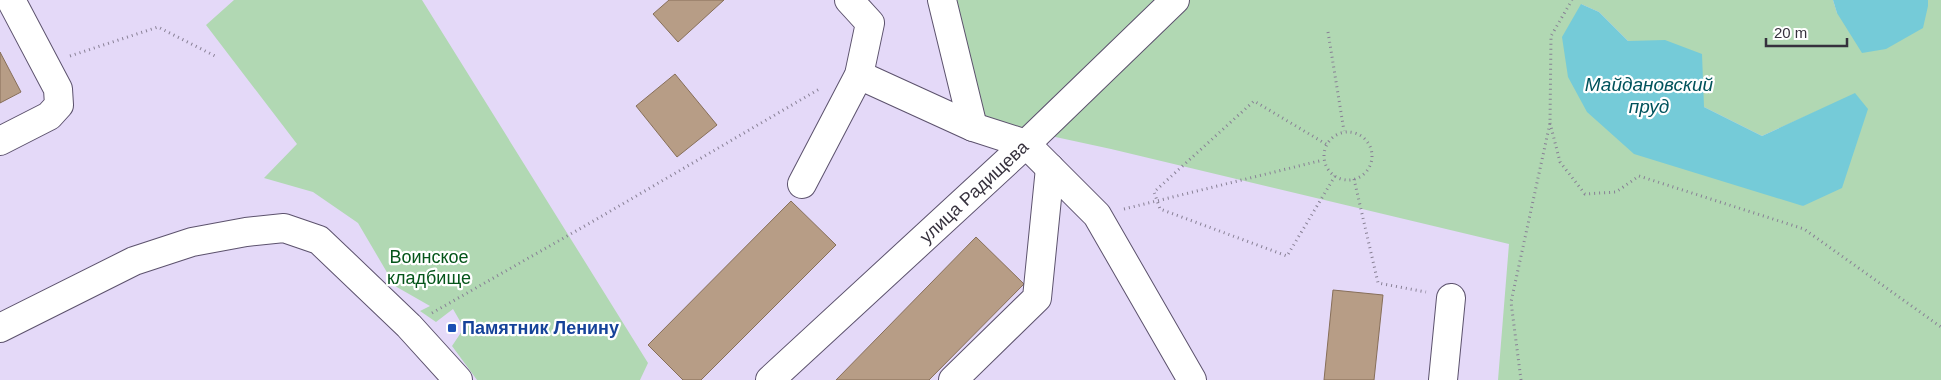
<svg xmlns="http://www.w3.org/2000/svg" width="1941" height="380" font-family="Arial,sans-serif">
  <rect width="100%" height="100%" fill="#e4d9f8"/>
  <g fill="#b1d8b3" fill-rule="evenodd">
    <polygon points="234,0 422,0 648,363 640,380 477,380 452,346 464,328 453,309 436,322 420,311 430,306 395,286 358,223 313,192 264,178 297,144 206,25"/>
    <path d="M948 0H1833L1837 13 1928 6V0H1941V380H1498L1509 244 1111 149 1037 133 976 116ZM1581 4 1599 12 1628 41 1704 107 1762 136 1855 94 1803 206Z"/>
  </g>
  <g fill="#75cbd8">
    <polygon points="1833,0 1928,0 1928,6 1923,28 1886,49 1862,53 1837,13"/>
    <polygon points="1581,4 1599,12 1628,41 1665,40 1702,54 1704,107 1762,136 1855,93 1868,109 1842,188 1803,206 1634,154 1587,112 1568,77 1562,37"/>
  </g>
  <g fill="#b79d86" stroke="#876f59">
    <polygon points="669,0 724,0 678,42 653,14"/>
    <polygon points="0,52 21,92 0,103"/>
    <polygon points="675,74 717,125 677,157 636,106"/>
    <polygon points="791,201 836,245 701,380 683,380 648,345"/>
    <polygon points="976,237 1024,284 929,380 836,380"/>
    <polygon points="1333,290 1383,295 1374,380 1324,380"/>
  </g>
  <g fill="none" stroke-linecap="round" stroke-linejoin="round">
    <g stroke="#5c526d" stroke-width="30">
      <g id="minor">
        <polyline points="942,0 973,127"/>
        <polyline points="859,75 973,127 1026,144 1097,215 1192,380"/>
        <polyline points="0,141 49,116 59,105 58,89 11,0"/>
        <polyline points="802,184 859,75 870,23 849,0"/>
        <polyline points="0,328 134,261 192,242 246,232 284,228 319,240 409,326 458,380"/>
        <polyline points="770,380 1026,144 1175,0"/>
        <polyline points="953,380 1037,298 1050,168"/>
        <polyline points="1443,380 1451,298"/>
      </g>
    </g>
    <g stroke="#888095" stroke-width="3" stroke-dasharray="1 4" stroke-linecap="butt">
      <polyline points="1328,32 1344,131"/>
      <polyline points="70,56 158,27 217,57"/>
      <polyline points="1550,123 1560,162 1585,194 1616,192 1639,176 1804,229 1941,327"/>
      <circle cx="1348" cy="156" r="24"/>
      <polyline points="1326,144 1254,101 1154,192 1160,209 1287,256 1335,176"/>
      <polyline points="1354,179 1378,283 1426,292"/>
      <polyline points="1124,209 1323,160"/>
      <polyline points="432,313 590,223 821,88"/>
      <polyline points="1521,380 1511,302 1550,123 1551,36 1572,0"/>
    </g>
    <use href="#minor" stroke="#fff" stroke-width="28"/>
  </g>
  <rect fill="#1a4fb4" stroke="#fff" stroke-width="2" x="447" y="323" width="10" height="10" rx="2.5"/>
  <g text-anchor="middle" stroke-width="4.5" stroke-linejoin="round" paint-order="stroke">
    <g font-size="18" fill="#36313d" stroke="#fff">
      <text transform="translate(974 192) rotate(-43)" y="6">улица Радищева</text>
    </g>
    <g font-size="18" fill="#05551a" stroke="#fff">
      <text x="429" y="263">Воинское<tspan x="429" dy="21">кладбище</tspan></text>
    </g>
    <g font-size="18" font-weight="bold" fill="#164399" stroke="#fff" text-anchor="start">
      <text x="462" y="334">Памятник Ленину</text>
    </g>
    <g font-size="19" font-style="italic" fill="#01535c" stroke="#fff">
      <text x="1649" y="91">Майдановский<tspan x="1649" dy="22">пруд</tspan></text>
    </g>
  </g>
  <path d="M1766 38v8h81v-8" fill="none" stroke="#36313d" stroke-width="2.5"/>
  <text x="1774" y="38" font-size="15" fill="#36313d" stroke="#ffffff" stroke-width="4" paint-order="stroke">20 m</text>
</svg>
